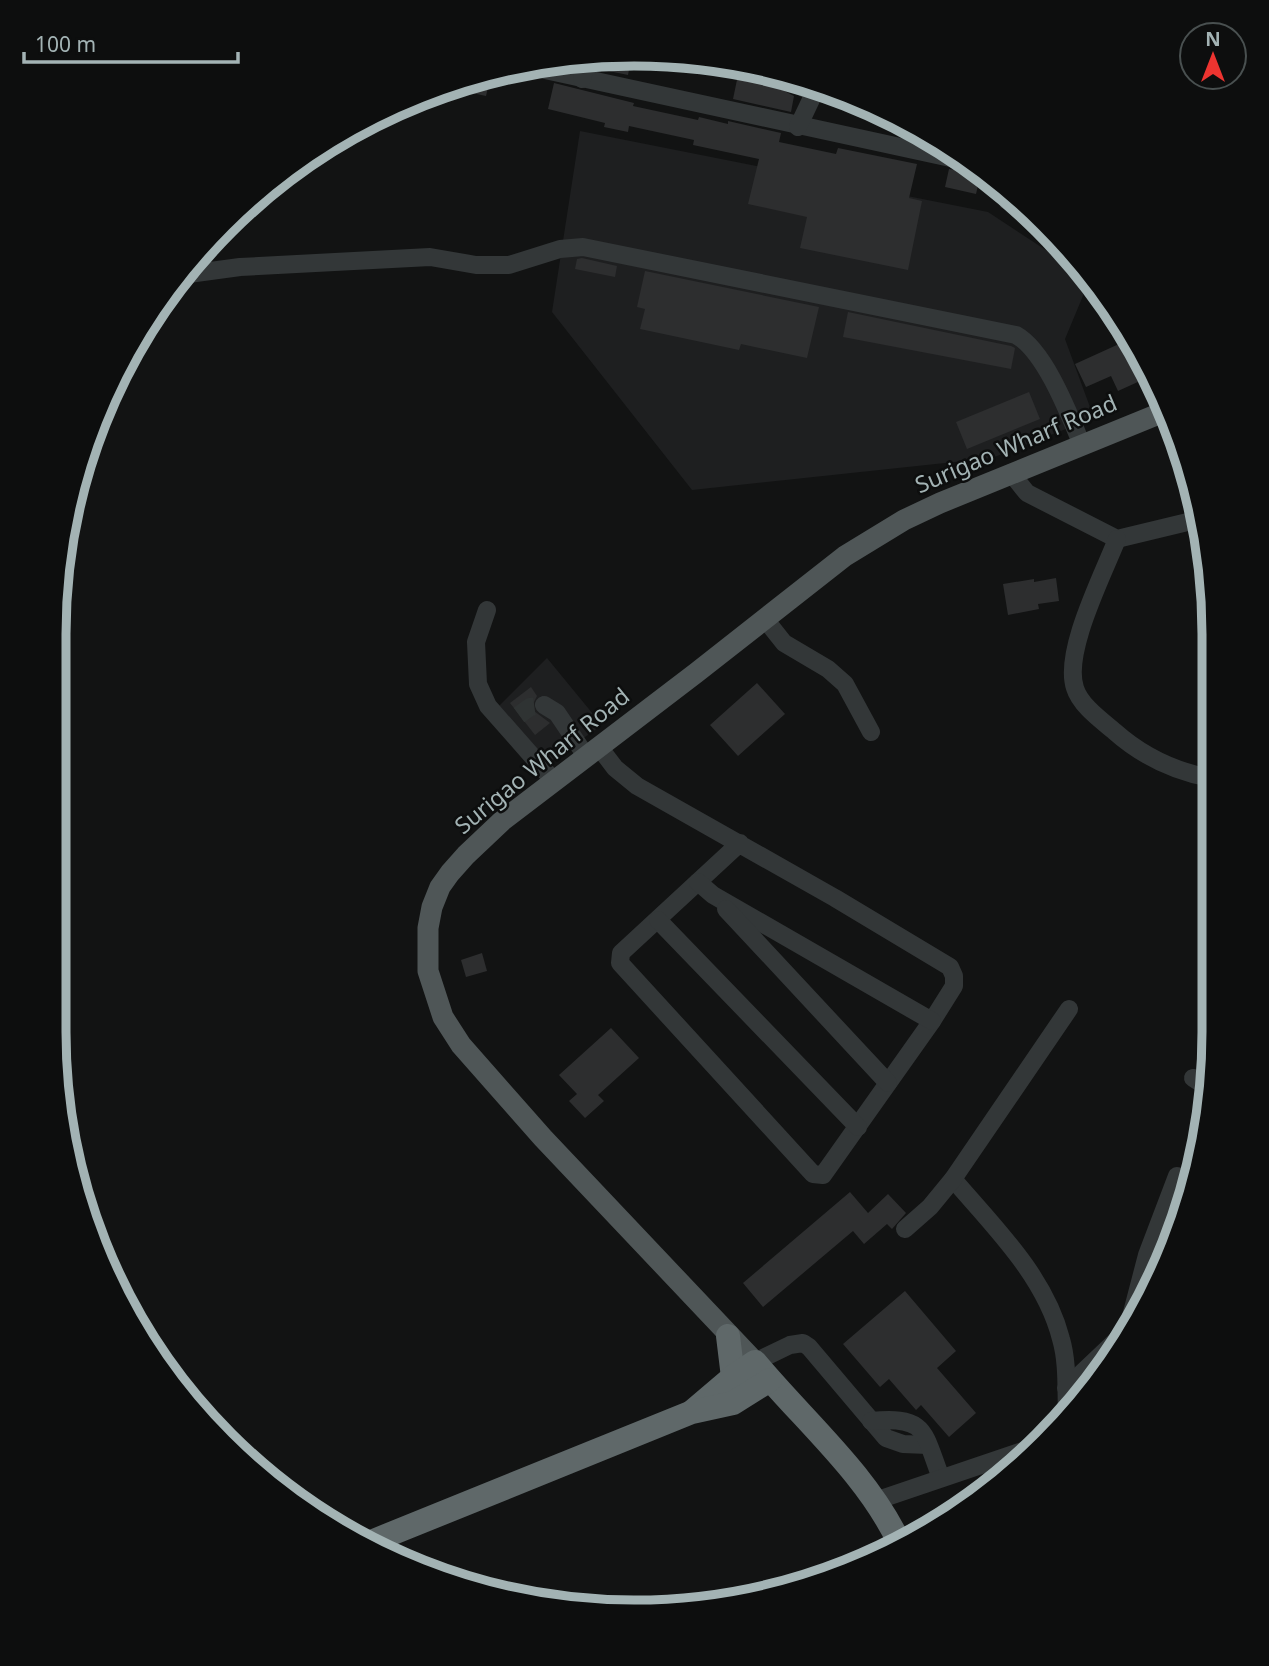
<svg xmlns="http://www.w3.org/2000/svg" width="1269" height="1666" font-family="'Noto Sans',sans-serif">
  <rect width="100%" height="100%" fill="#121313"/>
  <g fill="#1e1f20">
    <polygon points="580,131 988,212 1090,279 1065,339 1094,418 992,458 692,490 552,312"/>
    <polygon points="547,658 602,725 537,771 488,717"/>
  </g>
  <g fill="#2d2e2f">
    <polygon points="632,54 628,75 599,69 601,58"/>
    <polygon points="491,75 486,96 472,93 475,79"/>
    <polygon points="738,75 771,84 794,96 791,112 733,99"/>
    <polygon points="554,83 634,103 633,106 698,120 699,117 728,124 728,121 781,133 779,142 836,154 838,148 917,164 909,198 922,201 908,270 800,248 807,217 748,204 759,159 693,145 694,140 629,126 628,132 604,127 605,123 548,109"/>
    <polygon points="949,169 981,173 976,194 945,187"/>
    <polygon points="1008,194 1045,224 1043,229 1000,207"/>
    <polygon points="1055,237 1057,239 1080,267 1049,250"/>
    <polygon points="582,258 617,266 615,277 575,269 577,259"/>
    <polygon points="645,271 819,307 807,358 741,344 739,350 640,329 645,309 637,307"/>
    <polygon points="848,312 1011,346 1015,348 1011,369 843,337"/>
    <polygon points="1130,339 1141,362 1133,366 1140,381 1118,391 1111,376 1086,387 1075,364"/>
    <polygon points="1029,392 1040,419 967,449 956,422"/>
    <polygon points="1056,578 1059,601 1038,604 1039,609 1008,615 1003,584 1034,579 1034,582"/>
    <polygon points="757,683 785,714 738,756 710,725"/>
    <polygon points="531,687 537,696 533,704 534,711 550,723 535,735 510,703"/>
    <polygon points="482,953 487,971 466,977 461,960"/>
    <polygon points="611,1028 639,1058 598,1095 604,1101 585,1118 569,1101 577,1094 559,1075"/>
    <polygon points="850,1192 868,1213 888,1194 906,1213 892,1229 887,1224 864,1244 853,1231 763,1307 743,1283"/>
    <polygon points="905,1291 956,1351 937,1368 976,1413 949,1437 921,1405 916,1410 889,1379 880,1387 843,1344"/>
  </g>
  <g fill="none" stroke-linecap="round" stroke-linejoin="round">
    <polyline stroke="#2f3333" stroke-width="18" stroke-dasharray="18 9" stroke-linecap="butt" points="519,715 530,707 544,705"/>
    <g stroke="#333738" stroke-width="18">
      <polyline points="522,65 969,162"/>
      <polyline points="778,75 814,93"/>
      <polyline points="582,79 587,59"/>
      <polyline points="798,127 817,87"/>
      <path d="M181 275 240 267 430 257 476 265H509L560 249 583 247 1016 335C1045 351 1069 414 1082 445"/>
      <polyline points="1011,473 1027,493 1117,539 1200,519"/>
      <path d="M1117 539C1103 575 1063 652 1075 688 1080 705 1101 720 1114 731 1142 756 1173 771 1210 778"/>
      <polyline points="487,610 476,642 478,684 488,706 554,781"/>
      <polyline points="765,619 784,643 828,669 845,684 871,732"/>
      <polyline points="544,705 557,713 586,756"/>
      <polyline points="599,747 615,768 637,786 835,898 950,967 954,976 954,986 932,1021 823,1175 813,1174 620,963 621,953 740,843"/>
      <polyline points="698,882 713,895 932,1021"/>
      <polyline points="726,909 888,1083"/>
      <polyline points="658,920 858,1127"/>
      <polyline points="1193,1078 1210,1089"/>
      <path d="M953 1179C994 1227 1045 1276 1061 1339 1068 1363 1066 1390 1067 1415"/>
      <polyline points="905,1229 930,1207 953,1179 1069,1009"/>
      <polyline points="755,1362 790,1345 803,1343 809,1347 886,1438 903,1444 928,1445"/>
      <polyline points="1066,1388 1124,1333 1129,1324 1147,1255 1177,1176"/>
      <path d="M871 1421C927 1416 923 1431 941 1478"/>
      <polyline points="875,1501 1040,1445"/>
    </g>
    <polyline stroke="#4f5657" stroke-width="21" points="755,1362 543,1138 461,1045 443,1017 428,971 428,928 432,907 440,887 450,873 466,855 502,821 696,673 845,556 904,520 940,503 1166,411"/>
    <g stroke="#5f6869" stroke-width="24">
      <polyline points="728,1336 733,1377"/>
      <path d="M693 1411 733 1377 755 1362C804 1421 866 1473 899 1542"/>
      <polyline points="366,1544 692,1412 733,1403 770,1380"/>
    </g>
  </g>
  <g text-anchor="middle" stroke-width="5" stroke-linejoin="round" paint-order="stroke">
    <g font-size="23" fill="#a3b3b4" stroke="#0d0e0e">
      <text transform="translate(1016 444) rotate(-23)" y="8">Surigao Wharf Road</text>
      <text transform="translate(542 761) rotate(-39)" y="8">Surigao Wharf Road</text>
    </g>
  </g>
  <path d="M0 0H1269V1666H0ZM634 66H634A568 568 0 0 1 1202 634V1032A568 568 0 0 1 634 1600H634A568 568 0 0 1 66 1032V634A568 568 0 0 1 634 66Z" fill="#0d0e0e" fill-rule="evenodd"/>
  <path fill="none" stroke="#a3b3b4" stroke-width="9" d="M634 66H634A568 568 0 0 1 1202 634V1032A568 568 0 0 1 634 1600H634A568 568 0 0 1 66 1032V634A568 568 0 0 1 634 66Z"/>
  <g transform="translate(1213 56)"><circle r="33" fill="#0d0e0e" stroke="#495050" stroke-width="2"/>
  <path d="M0-5L12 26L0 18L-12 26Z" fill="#ed3430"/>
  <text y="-10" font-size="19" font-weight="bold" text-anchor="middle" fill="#a3b3b4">N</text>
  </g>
  <path d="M24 52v10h214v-10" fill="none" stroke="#a3b3b4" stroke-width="3.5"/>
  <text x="35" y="52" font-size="21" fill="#a3b3b4" stroke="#0d0e0e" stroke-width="5" paint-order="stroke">100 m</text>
</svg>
